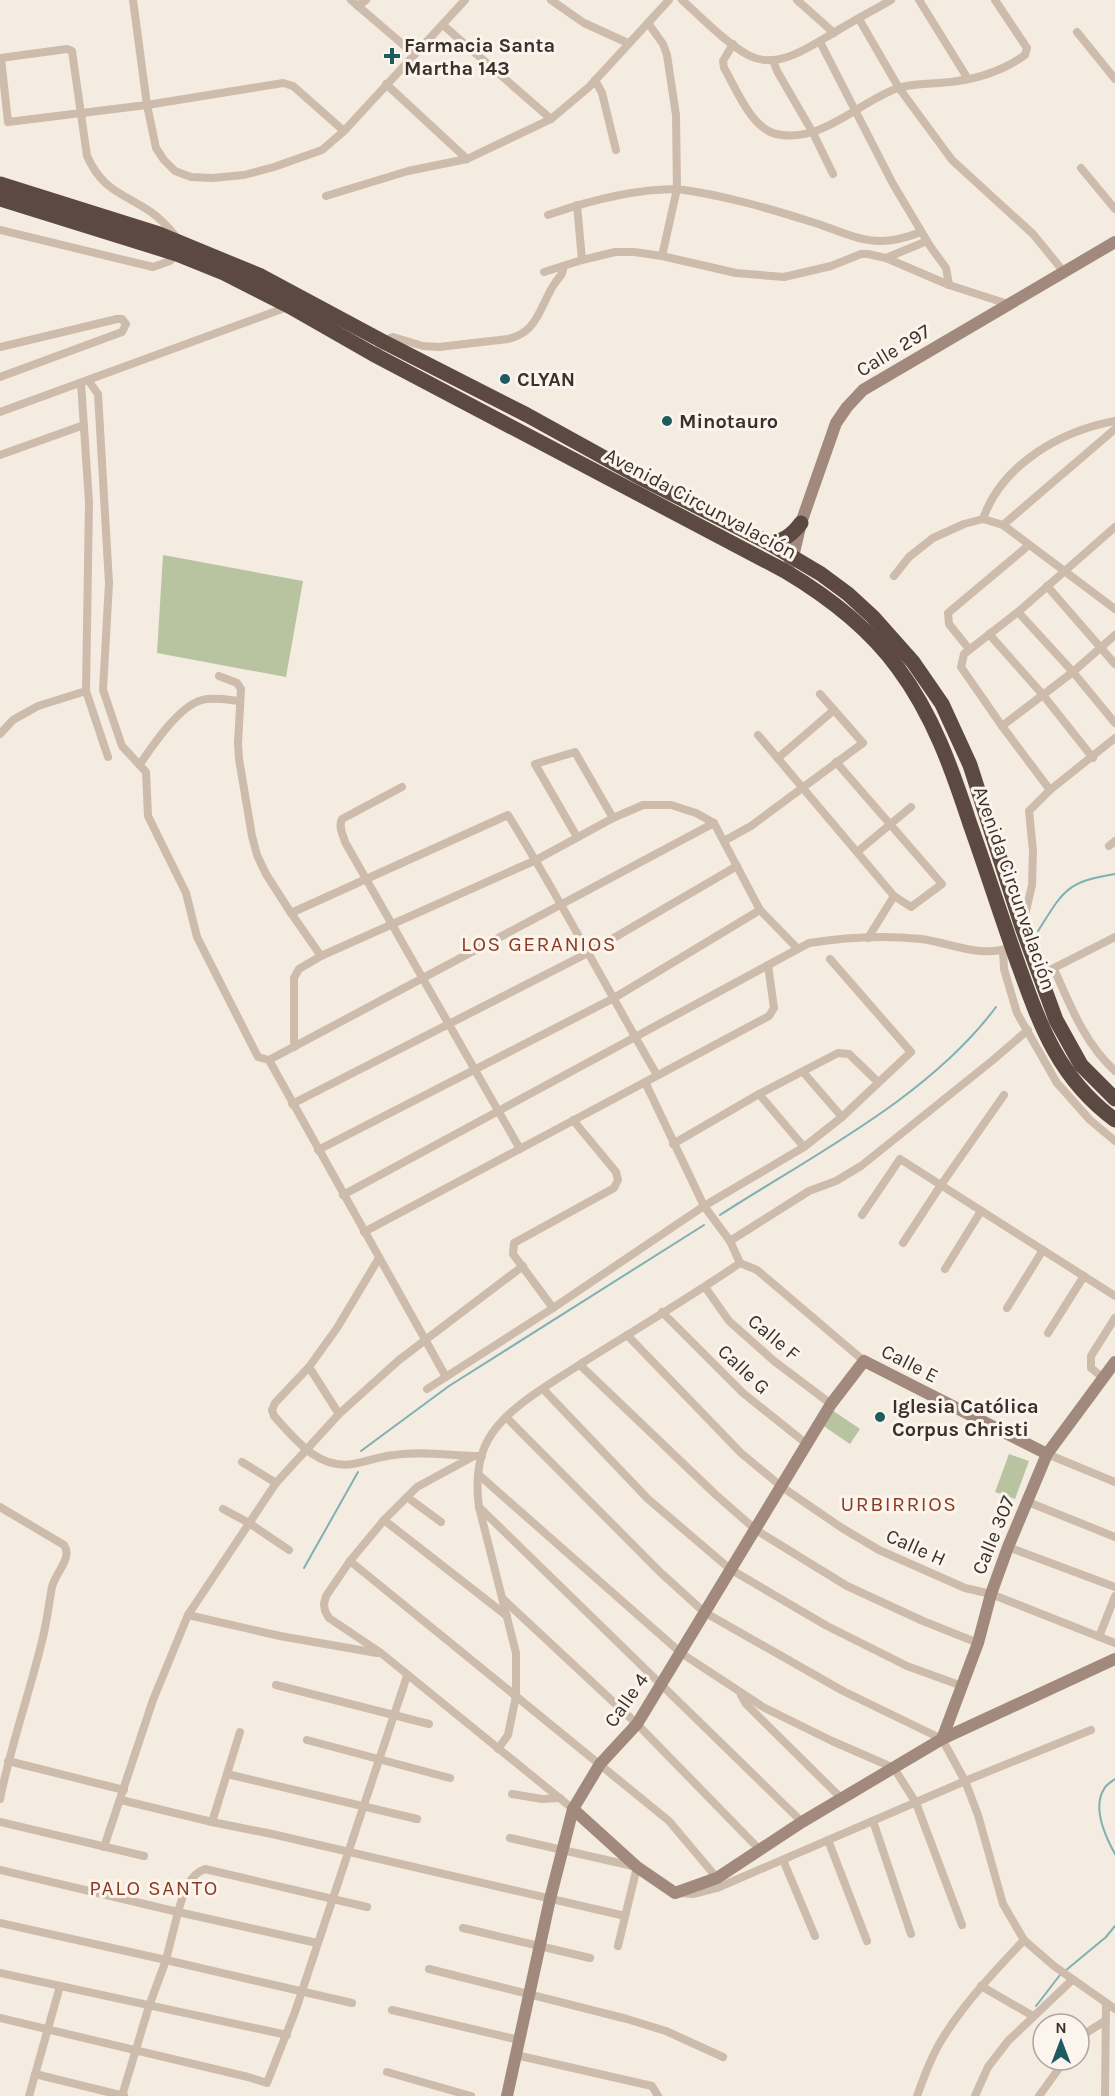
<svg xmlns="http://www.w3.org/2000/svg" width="1115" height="2096" font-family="Karla,sans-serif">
  <rect width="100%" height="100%" fill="#f4ebe1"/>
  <g fill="#b8c4a0">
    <polygon points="163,555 303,581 286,677 157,653"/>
    <polygon points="832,1410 860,1429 850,1444 822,1425"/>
    <polygon points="1009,1454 1029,1461 1015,1499 995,1492"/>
  </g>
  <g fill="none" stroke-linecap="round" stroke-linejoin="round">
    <g stroke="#7fb0b2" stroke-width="2">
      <path d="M1038 931C1064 890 1066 882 1115 874"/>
      <path d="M720 1215C813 1155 929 1097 996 1007"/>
      <polyline points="361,1451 449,1386 704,1225"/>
      <polyline points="304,1568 358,1472"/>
      <path d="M1115 1779C1111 1782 1106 1785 1104 1789 1092 1808 1105 1836 1115 1854"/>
      <polyline points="1065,1971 1106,1937 1115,1926"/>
      <polyline points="1036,2006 1060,1975"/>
    </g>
    <g stroke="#cdbbac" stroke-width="8">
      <polyline points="133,0 147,105 156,148 164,160 175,171 191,177 212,178 244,175 274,167 322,150 344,131 465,0"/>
      <polyline points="351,0 414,54"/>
      <polyline points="551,0 584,23 628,43"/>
      <path d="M682 0C701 17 728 45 750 56 778 70 811 46 835 32 853 21 872 11 891 0"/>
      <polyline points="797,0 834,33"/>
      <polyline points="919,0 968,79"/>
      <polyline points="358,6 366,0"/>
      <polyline points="859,19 899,88 952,160 1033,234 1064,272"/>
      <path d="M648 23 663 44 667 55 676 115 677 189C724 195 771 209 815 223 837 230 858 241 881 241 896 241 908 237 921 232"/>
      <polyline points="443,25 551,119"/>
      <polyline points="1077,32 1115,79"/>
      <polyline points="820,42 893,184 930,246 946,268 949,285"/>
      <path d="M733 44 723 61 724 68C736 88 751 128 776 134 822 144 858 102 898 88 911 84 926 84 939 83 970 81 1000 73 1025 55L1027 48 995 0"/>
      <path d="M0 58 67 49 72 51 87 156C103 191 121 192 151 212 161 219 170 229 178 239"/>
      <polyline points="1,58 8,122 147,105 283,83 293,86 344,131"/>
      <polyline points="773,60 777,71 813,133 833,174"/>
      <polyline points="595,80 602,93 616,150"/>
      <polyline points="386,84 467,159"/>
      <polyline points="1081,168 1115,209"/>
      <polyline points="326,196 408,171 467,159 551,119 589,87 669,0"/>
      <polyline points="577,205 582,260"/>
      <path d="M548 215C588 201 634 189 677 189L662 256"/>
      <polyline points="0,230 153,267 170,261 178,253"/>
      <polyline points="886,258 927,241"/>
      <polyline points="544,272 582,260 615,252 634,252 662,256 736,273 784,277 831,266 861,254 868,254 886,258 949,285 1008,304"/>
      <polyline points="0,347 117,319 122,319 126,324 122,332 0,377"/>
      <path d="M373 354 388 339 393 337 423 346 439 347 508 339C516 337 523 334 529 328 541 316 545 297 555 283 559 277 564 274 563 266"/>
      <polyline points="88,380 98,394 109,583 103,690 122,746 146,772 148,816 186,893 197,937 258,1057 269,1060"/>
      <polyline points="81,383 89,502 86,691 108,757"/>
      <polyline points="0,412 290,306"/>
      <polyline points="0,455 84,425"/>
      <path d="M983 519C1002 464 1061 431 1115 421"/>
      <polyline points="1003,525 1115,429"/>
      <polyline points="894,576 909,557 933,538 964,524 983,519 1003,525 1115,609"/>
      <polyline points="1047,586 1115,664"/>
      <polyline points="1018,612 1073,672 1115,723"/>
      <polyline points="989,634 1043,695 1093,758"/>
      <polyline points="969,649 949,624 948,613 1029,545"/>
      <polyline points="219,676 237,683 241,689 238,743 239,759 252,836 257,855 266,874 291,913 321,956"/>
      <polyline points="1002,726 1073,672 1115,635"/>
      <polyline points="0,734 13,720 38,706 86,691"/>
      <polyline points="758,735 894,896 868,938"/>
      <polyline points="778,758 834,710"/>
      <polyline points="836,762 942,884 911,907 894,896"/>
      <path d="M140 764C153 745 179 706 202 700 214 697 229 700 240 701"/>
      <path d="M402 787 342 819C338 826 343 835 345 842L520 1149"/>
      <polyline points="1050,790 1002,726 961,667 964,654 1018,612 1115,527"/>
      <polyline points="577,837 535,764 575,752 613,818"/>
      <polyline points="724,841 751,826 863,743 820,694"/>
      <polyline points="1109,846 1115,841"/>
      <polyline points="857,852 911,807"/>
      <path d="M291 913 508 815C561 900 607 989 657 1075"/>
      <polyline points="1023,924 1032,885 1033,851 1029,811 1050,790 1115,738"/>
      <polyline points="1003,950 1004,969 1017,1013 1057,1083 1090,1120 1115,1141"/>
      <path d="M1054 969C1070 1005 1085 1044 1115 1071"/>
      <polyline points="1040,975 1115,937"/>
      <polyline points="294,1047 294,978 299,969 321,956 536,860 613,818 643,805 671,805 696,813 714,823"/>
      <polyline points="803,1072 842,1117"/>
      <polyline points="645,1082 704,1206 730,1241 740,1263"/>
      <polyline points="759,1094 804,1147"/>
      <polyline points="292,1104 588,953 737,866"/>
      <polyline points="673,1144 759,1094 838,1053 849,1054 878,1082"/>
      <polyline points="318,1150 614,998 760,910"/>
      <path d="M343 1195 809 943C846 937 884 935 921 939 952 943 980 959 1012 947L1013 944"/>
      <polyline points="862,1215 900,1159 1115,1296"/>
      <polyline points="364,1232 769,1016 774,1008 768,965"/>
      <polyline points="730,1241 809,1191 836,1181 861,1166 993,1060 1028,1030"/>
      <polyline points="903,1243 941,1185 1004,1095"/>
      <path d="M379 1258 337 1328 309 1367 275 1403 272 1410 274 1416C295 1439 318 1470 353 1464 367 1462 380 1456 394 1455 420 1451 447 1455 473 1456"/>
      <polyline points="740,1263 757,1270 864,1361"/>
      <polyline points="945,1269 981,1211"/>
      <polyline points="705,1287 729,1321 774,1361 831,1404"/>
      <polyline points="553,1308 513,1254 514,1243 614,1188 618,1180 616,1172 573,1120"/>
      <polyline points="1007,1308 1043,1250"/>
      <polyline points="662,1312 743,1393 808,1445"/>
      <polyline points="1048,1333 1084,1276"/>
      <polyline points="627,1335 741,1453 782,1487 842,1528 879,1550 965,1588 991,1594 1115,1643"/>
      <polyline points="580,1365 715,1494 756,1530 847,1586 923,1621 978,1643"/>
      <polyline points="309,1367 339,1414"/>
      <polyline points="446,1377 269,1060 714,823 760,910 798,949"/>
      <polyline points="1102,1377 1091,1368 1091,1356 1115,1318"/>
      <polyline points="427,1389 553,1308 704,1206 804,1147 842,1117 911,1052 830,959"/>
      <polyline points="543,1389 648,1499 730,1569 827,1626 907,1666 962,1686"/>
      <polyline points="506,1417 660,1572 704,1612 843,1691 942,1739 965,1781 978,1815 1003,1904 1024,1940 1054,1966 1115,2009"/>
      <polyline points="1047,1454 1115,1482"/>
      <polyline points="482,1456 474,1456 417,1487 384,1520 350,1561 326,1596 324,1604 325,1611 329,1618 381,1653 573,1809"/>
      <polyline points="242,1462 276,1483"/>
      <polyline points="479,1475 681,1653 763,1707 832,1741 894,1768 916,1803 962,1925"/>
      <polyline points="407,1497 441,1522"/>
      <polyline points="1028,1502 1115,1537"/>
      <path d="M0 1507 64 1545C73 1558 55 1573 52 1587 49 1603 47 1621 43 1637 30 1692 11 1744 0 1799"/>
      <polyline points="479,1507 802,1822"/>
      <polyline points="223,1509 249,1523 289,1550"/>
      <polyline points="384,1520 507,1616"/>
      <polyline points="1008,1547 1115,1587"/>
      <polyline points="350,1561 669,1821 717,1878"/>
      <polyline points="503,1599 637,1724 761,1851"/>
      <polyline points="188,1615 280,1636 377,1653"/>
      <polyline points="1099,1637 1115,1596"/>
      <polyline points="276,1685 429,1724"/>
      <polyline points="741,1695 746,1704 841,1798"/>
      <polyline points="240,1732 212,1822 272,1834 625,1916"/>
      <polyline points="307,1740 450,1778"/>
      <path d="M498 1749 508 1735 516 1696V1653L479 1507C476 1486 477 1459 488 1440 505 1408 552 1383 582 1363 635 1330 689 1298 740 1263"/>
      <polyline points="8,1761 124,1790"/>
      <polyline points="227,1774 417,1819"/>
      <polyline points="512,1794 542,1799 560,1798"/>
      <polyline points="121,1800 212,1822"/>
      <polyline points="873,1821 911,1934"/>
      <polyline points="0,1822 144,1856"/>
      <polyline points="510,1838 637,1867 618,1946"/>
      <polyline points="828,1840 867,1941"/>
      <polyline points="104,1847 153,1700 188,1615 276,1483 339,1414 399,1360 523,1266"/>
      <polyline points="783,1860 815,1936"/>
      <path d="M0 1870 178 1912C183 1895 188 1875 205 1869L367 1907"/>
      <polyline points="679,1893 694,1894 717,1888 965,1781 1091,1730"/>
      <polyline points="0,1923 166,1960 178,1912 317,1943"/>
      <polyline points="463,1928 590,1958"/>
      <polyline points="429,1969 627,2019 666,2031 723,2057"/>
      <polyline points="0,1973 287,2035"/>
      <polyline points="981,1986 1033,2016"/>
      <polyline points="392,2010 519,2040"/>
      <polyline points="0,2018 248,2077 267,2083 295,2012 407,1676"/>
      <polyline points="1079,2040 1086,2033 1105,2021"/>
      <polyline points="516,2055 652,2086 658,2096"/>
      <polyline points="387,2072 471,2096"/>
      <polyline points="35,2074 124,2096"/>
      <polyline points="29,2096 60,1986"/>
      <polyline points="122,2096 149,2006 166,1960 352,2003"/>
      <path d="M917 2096C925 2074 933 2052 946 2033 968 1999 996 1970 1024 1940"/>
      <polyline points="975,2096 988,2067 1008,2041 1072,1980"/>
      <polyline points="1039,2096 1065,2060"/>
      <polyline points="1105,2096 1106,2003"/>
    </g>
    <g stroke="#a18a7d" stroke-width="12">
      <polyline points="789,565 793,557 801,523 836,423 847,407 863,390 1115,242"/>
      <polyline points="942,1739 978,1643 991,1594 1008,1547 1047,1454 1115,1362"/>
      <polyline points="573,1809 637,1867 675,1893 717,1878 802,1822 942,1739 1115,1659"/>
      <polyline points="507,2096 550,1899 573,1809 600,1764 637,1724 831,1404 864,1361 1047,1454"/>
    </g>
    <g stroke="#5c4a42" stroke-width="15">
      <polyline points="0,184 159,234 261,276 384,342 527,415 641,478 767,542 821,574 848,594 873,617 913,662 942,704 970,765 1022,927 1056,1020 1081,1065 1115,1099"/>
      <path d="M0 199 177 254 224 273 289 306 373 354 785 571C827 596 869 628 898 668 933 715 952 769 970 824 986 869 1001 916 1017 961 1040 1025 1058 1078 1115 1120"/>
      <path d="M767 542C782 543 792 535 801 523"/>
    </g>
  </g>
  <g fill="#1f5a5e" stroke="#fbf5ee" stroke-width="2">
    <path d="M389 47h6v6h6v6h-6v6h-6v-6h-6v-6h6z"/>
    <circle cx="505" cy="379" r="6"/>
    <circle cx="667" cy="421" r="6"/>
    <circle cx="880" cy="1417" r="6"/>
  </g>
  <g text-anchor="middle" stroke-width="6" stroke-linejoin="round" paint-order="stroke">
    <g font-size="20" font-weight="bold" fill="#3b302b" stroke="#fbf5ee" text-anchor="start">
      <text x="404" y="52">Farmacia Santa<tspan x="404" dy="23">Martha 143</tspan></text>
      <text x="517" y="386">CLYAN</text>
      <text x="679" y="428">Minotauro</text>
      <text x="892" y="1413">Iglesia Católica<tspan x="892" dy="23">Corpus Christi</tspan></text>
    </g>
    <g font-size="20" fill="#3b302b" stroke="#fbf5ee">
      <text transform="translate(893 350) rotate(-31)" y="7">Calle 297</text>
      <text transform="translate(701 503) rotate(28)" y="7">Avenida Circunvalación</text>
      <text transform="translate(1015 888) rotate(71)" y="7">Avenida Circunvalación</text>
      <text transform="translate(774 1337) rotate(40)" y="7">Calle F</text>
      <text transform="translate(910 1363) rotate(27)" y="7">Calle E</text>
      <text transform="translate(744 1369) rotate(43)" y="7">Calle G</text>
      <text transform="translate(993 1535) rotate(-68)" y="7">Calle 307</text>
      <text transform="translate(916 1547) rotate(24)" y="7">Calle H</text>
      <text transform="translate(626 1700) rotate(-55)" y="7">Calle 4</text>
    </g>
    <g font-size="21" letter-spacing="1.5" fill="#8c3b22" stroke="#fbf5ee">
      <text x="539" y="951">LOS GERANIOS</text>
      <text x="899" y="1511">URBIRRIOS</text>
      <text x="154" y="1895">PALO SANTO</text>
    </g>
  </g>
  <g transform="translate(1061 2042)"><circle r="28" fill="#fbf5ee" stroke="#aea6a0" stroke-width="1.5"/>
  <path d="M0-4.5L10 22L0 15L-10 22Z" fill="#1f5a5e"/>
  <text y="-9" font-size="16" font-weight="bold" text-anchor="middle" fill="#3b302b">N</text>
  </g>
</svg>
